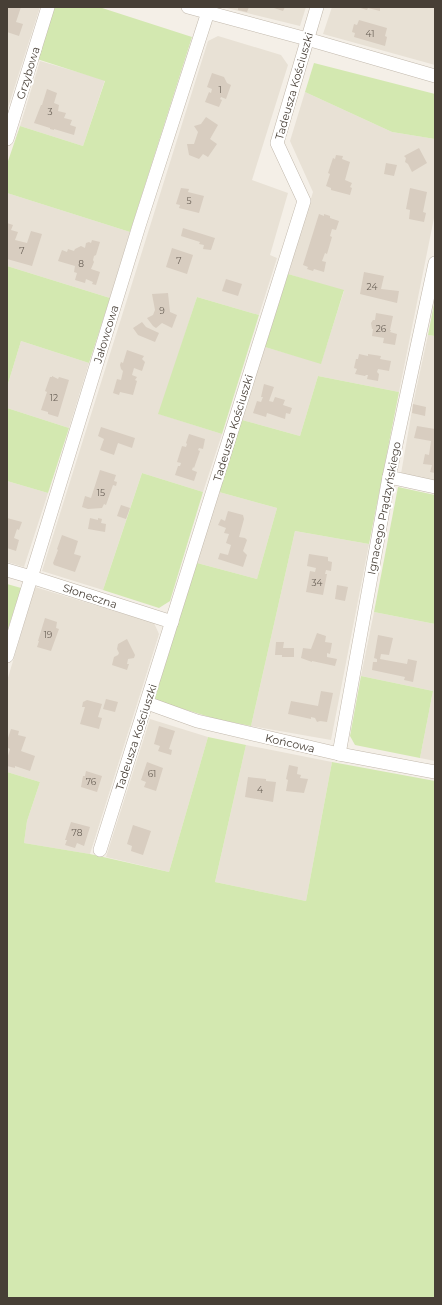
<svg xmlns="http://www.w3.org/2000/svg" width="442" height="1305" font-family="Montserrat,sans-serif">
  <rect width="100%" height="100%" fill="#f4efe7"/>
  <g fill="#e8e1d5">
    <polygon points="7,7 40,7 7,111"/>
    <polygon points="223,7 306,7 300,26"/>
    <polygon points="332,7 435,7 435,65 323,34"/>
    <polygon points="218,36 281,55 288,65 252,180 288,193 270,255 277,258 259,315 197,297 159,414 222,434 203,492 142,473 103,590 42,571 208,41"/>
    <polygon points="40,61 105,80 83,146 20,126"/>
    <polygon points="305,92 392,132 435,139 435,213 399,392 318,376 300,436 242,420 265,347 321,363 344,291 288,274 313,192 290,141"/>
    <polygon points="7,193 130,232 110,298 7,266"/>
    <polygon points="428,335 435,336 435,481 401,474 413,404"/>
    <polygon points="21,341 89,363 69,428 7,408 7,387"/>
    <polygon points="7,481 48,493 24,567 7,562"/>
    <polygon points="219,492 277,508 257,579 197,563"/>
    <polygon points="295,531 369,544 331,740 251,726"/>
    <polygon points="35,587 154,623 159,634 90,854 24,843 27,821 40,782 7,772 7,681"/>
    <polygon points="374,612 435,624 435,761 420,758 433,691 361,676"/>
    <polygon points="150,719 208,737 169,872 106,857"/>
    <polygon points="246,745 332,762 306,901 215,882"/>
  </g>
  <g fill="#d3e8b0">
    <polygon points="54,7 99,7 192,37 130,232 7,193 7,164 20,126 83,146 105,81 37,59"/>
    <polygon points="314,63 435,94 435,139 392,132 305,92"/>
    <polygon points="7,266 110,298 89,363 21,341 7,387"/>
    <polygon points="288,274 344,290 321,364 265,347"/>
    <polygon points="197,297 259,315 222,434 158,414"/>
    <polygon points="435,299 435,336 428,335"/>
    <polygon points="318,376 399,392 369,544 295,531 251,726 216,719 154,700 197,563 257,579 277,508 219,492 242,420 300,436"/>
    <polygon points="7,408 69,428 48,493 7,481"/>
    <polygon points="142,473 203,492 170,601 159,608 103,590"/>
    <polygon points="398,487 435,495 435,624 374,612"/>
    <polygon points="7,584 21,588 7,632"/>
    <polygon points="361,676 433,691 420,758 355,745 350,736"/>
    <polygon points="208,737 246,745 215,882 306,901 332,762 435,781 435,1298 7,1298 7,772 40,782 27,821 24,843 90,854 169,872"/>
  </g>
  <g fill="#d8cdc0">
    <polygon points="7,7 21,7 16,22 23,24 19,36 7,32"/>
    <polygon points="238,7 249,7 247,12 238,10"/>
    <polygon points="271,7 285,7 283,11"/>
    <polygon points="357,7 380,7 380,11 368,8 367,10"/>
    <polygon points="359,20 387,28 385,36 387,37 385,46 354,37 355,33 352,32 354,24 357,25"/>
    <polygon points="212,73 224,77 227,83 231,85 226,99 221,97 220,99 222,100 219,107 205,102 209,92 211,93 212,89 207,87"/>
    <polygon points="47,89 57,93 54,103 59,105 58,111 66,113 64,118 72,120 70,125 76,127 74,135 54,129 54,130 50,129 50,128 34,123 41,105 42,105"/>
    <polygon points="206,117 218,125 210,139 217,144 208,157 203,154 199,159 189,155 187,144 194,144 198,132 194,126 201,124"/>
    <polygon points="419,148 427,163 412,172 408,164 405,162 406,158 404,156"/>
    <polygon points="336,155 343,156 342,159 350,162 345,180 352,183 350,187 352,188 350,195 331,190 331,188 326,186 330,174 328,173 333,158 335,159"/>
    <polygon points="386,163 397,165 394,176 384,174"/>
    <polygon points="181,188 189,189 188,192 204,196 199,213 179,208 180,205 176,204"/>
    <polygon points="410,188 427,192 423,212 426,213 424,222 409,219 410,210 406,209"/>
    <polygon points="319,214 324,216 324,214 330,216 330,218 339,221 336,230 332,229 330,236 332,237 327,254 325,253 322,261 326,262 324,272 314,269 313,271 307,269 308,267 303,265"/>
    <polygon points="7,223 13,225 11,230 18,232 15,240 27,243 31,231 42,234 32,266 7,259"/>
    <polygon points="183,228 215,238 211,250 203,249 204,245 199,244 200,242 181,236"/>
    <polygon points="92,240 100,242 96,255 94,256 93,260 94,262 91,269 100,272 96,285 92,284 93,282 86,279 85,283 75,280 77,273 74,272 75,266 58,261 62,250 67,252 68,249 74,251 75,249 81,246 85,248 86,243 89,242 91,243"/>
    <polygon points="172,248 193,255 187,274 166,267"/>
    <polygon points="364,272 384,276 381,289 399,291 397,303 360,294"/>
    <polygon points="226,279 242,284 238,296 222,291"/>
    <polygon points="168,293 170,312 177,315 172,328 162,323 156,328 153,326 147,318 153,315 155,310 152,294"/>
    <polygon points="376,313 393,316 390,330 391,330 390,332 397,334 395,345 383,343 384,338 372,336 373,329 372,329 371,323 373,320 375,320"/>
    <polygon points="142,322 146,327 159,333 155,342 138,335 133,328"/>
    <polygon points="127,350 144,356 142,359 145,362 142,371 134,368 132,375 137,377 135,380 137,381 133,395 120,392 119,395 113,393 117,379 121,380 123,371 121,369 120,365 121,362 123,363"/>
    <polygon points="359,354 368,356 368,354 381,356 380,359 391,361 389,371 378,369 377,372 379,374 378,381 367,379 368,375 366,375 365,376 355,374 357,369 354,368 356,359 358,359"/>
    <polygon points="52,376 58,379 59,377 69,380 58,417 48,414 48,412 41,410 47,392 45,391 50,377 52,377"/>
    <polygon points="264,384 274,387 269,401 273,402 275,397 285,400 283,405 292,408 290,414 286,413 285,419 267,413 266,417 253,413 257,401 261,402 263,397 261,397"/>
    <polygon points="413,404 426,407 425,416 412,413"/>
    <polygon points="417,426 435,429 435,473 430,472 432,465 423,464 425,454 429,455 431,441 414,438"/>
    <polygon points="101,427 135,438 132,448 118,443 114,455 100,450 104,439 98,436"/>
    <polygon points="189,434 205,439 203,449 199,448 198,450 200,451 194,468 193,467 192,470 197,472 194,481 175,475 178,466 180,466 181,463 177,462 182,446 186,447 187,444 186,443"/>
    <polygon points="100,470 116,475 114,481 117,482 116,486 113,485 106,505 104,504 102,508 88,509 82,507 85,496 91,498"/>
    <polygon points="121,505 130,508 126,519 117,516"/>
    <polygon points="228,511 243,515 244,519 239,537 245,538 247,540 243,551 247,555 243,567 218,559 220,553 228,555 231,545 226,543 229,534 224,533 226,528 218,525 221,519 225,521"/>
    <polygon points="7,518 22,522 19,530 17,529 14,538 19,540 16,551 7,548"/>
    <polygon points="90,518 98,520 98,518 102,519 101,523 106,524 105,532 88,529"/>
    <polygon points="62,535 78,541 74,554 81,556 75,572 54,565 53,563 58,550 57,549"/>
    <polygon points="309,554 328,557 328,561 332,562 331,571 326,570 325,574 327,574 323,595 306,592 310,571 315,572 316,568 307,566"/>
    <polygon points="337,585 348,587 345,601 335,599"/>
    <polygon points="45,618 57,622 56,628 59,629 51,651 37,647 39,641 38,641"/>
    <polygon points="317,633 326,636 325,642 332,643 330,654 327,653 327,657 337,659 335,666 312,661 312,662 301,658 303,648 311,649"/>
    <polygon points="378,635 393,638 389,655 381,654 380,659 407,664 408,659 417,661 413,682 404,680 405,677 372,670 373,662 377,662 377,659 374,658"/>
    <polygon points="127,639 135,655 134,658 128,659 127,664 129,664 127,670 112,665 114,657 118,655 119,653 117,649 118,644"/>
    <polygon points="276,642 284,642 283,648 294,648 294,657 282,657 282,655 275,655"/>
    <polygon points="321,691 333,693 327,722 320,721 317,722 315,718 311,717 311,719 288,714 291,701 318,706"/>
    <polygon points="106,699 118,702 115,712 103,709"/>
    <polygon points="87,700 102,704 98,717 102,718 99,729 80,724 85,707 82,707 83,702"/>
    <polygon points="159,726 175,731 169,749 172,750 171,755 158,751 160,746 154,744"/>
    <polygon points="11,729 19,731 18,735 26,737 21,751 35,756 30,771 15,766 15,768 7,766 7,759 10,749 7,747 7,741"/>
    <polygon points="147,762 163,768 156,791 144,787 146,782 141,780"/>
    <polygon points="289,765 298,767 297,774 301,775 300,778 308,779 304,793 286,791 288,780 286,779"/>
    <polygon points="86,771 102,776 97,792 81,787 83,776 85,776"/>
    <polygon points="248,777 266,779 266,781 276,782 273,802 245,797"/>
    <polygon points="71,822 90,827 84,846 77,843 75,848 65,845 67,840 65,840"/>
    <polygon points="133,825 151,831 143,855 131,851 132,846 127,844"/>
  </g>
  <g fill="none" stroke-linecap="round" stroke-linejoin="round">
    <g stroke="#c2b9ad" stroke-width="14">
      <g id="minor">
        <polyline points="188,7 307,39 435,76"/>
        <polyline points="7,139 48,7"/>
        <polyline points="389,477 435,487"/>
        <polyline points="7,570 31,577 172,622"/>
        <polyline points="7,656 139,226 208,12"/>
        <polyline points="147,703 197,721 339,754 435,772"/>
        <polyline points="339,754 389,477 435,263"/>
        <polyline points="100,850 304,201 277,143 317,7"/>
      </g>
    </g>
    <use href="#minor" stroke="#fff" stroke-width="13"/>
  </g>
  <g text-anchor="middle" stroke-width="4" stroke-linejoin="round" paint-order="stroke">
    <g font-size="9" fill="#6b6258">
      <text x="370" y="37">41</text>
      <text x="220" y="93">1</text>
      <text x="50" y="115">3</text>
      <text x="189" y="204">5</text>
      <text x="22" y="254">7</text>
      <text x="179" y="264">7</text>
      <text x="81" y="267">8</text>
      <text x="372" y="290">24</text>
      <text x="162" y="314">9</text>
      <text x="381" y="332">26</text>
      <text x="54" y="401">12</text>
      <text x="101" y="496">15</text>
      <text x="317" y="586">34</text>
      <text x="48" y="638">19</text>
      <text x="152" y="777">61</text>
      <text x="91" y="785">76</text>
      <text x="260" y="793">4</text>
      <text x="77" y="836">78</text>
    </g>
    <g font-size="11" fill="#473f36" stroke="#fff">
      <text transform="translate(28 73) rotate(-73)" y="4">Grzybowa</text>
      <text transform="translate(294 86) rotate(-74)" y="4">Tadeusza Kościuszki</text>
      <text transform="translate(106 334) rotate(-73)" y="4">Jałowcowa</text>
      <text transform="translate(233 428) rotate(-73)" y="4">Tadeusza Kościuszki</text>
      <text transform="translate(384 508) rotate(-79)" y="4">Ignacego Prądzyńskiego</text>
      <text transform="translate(90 596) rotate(18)" y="4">Słoneczna</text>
      <text transform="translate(136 737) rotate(-72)" y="4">Tadeusza Kościuszki</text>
      <text transform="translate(290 743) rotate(13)" y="4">Końcowa</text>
    </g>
  </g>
  <rect width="442" height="1305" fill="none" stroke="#473f36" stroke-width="16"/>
</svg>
